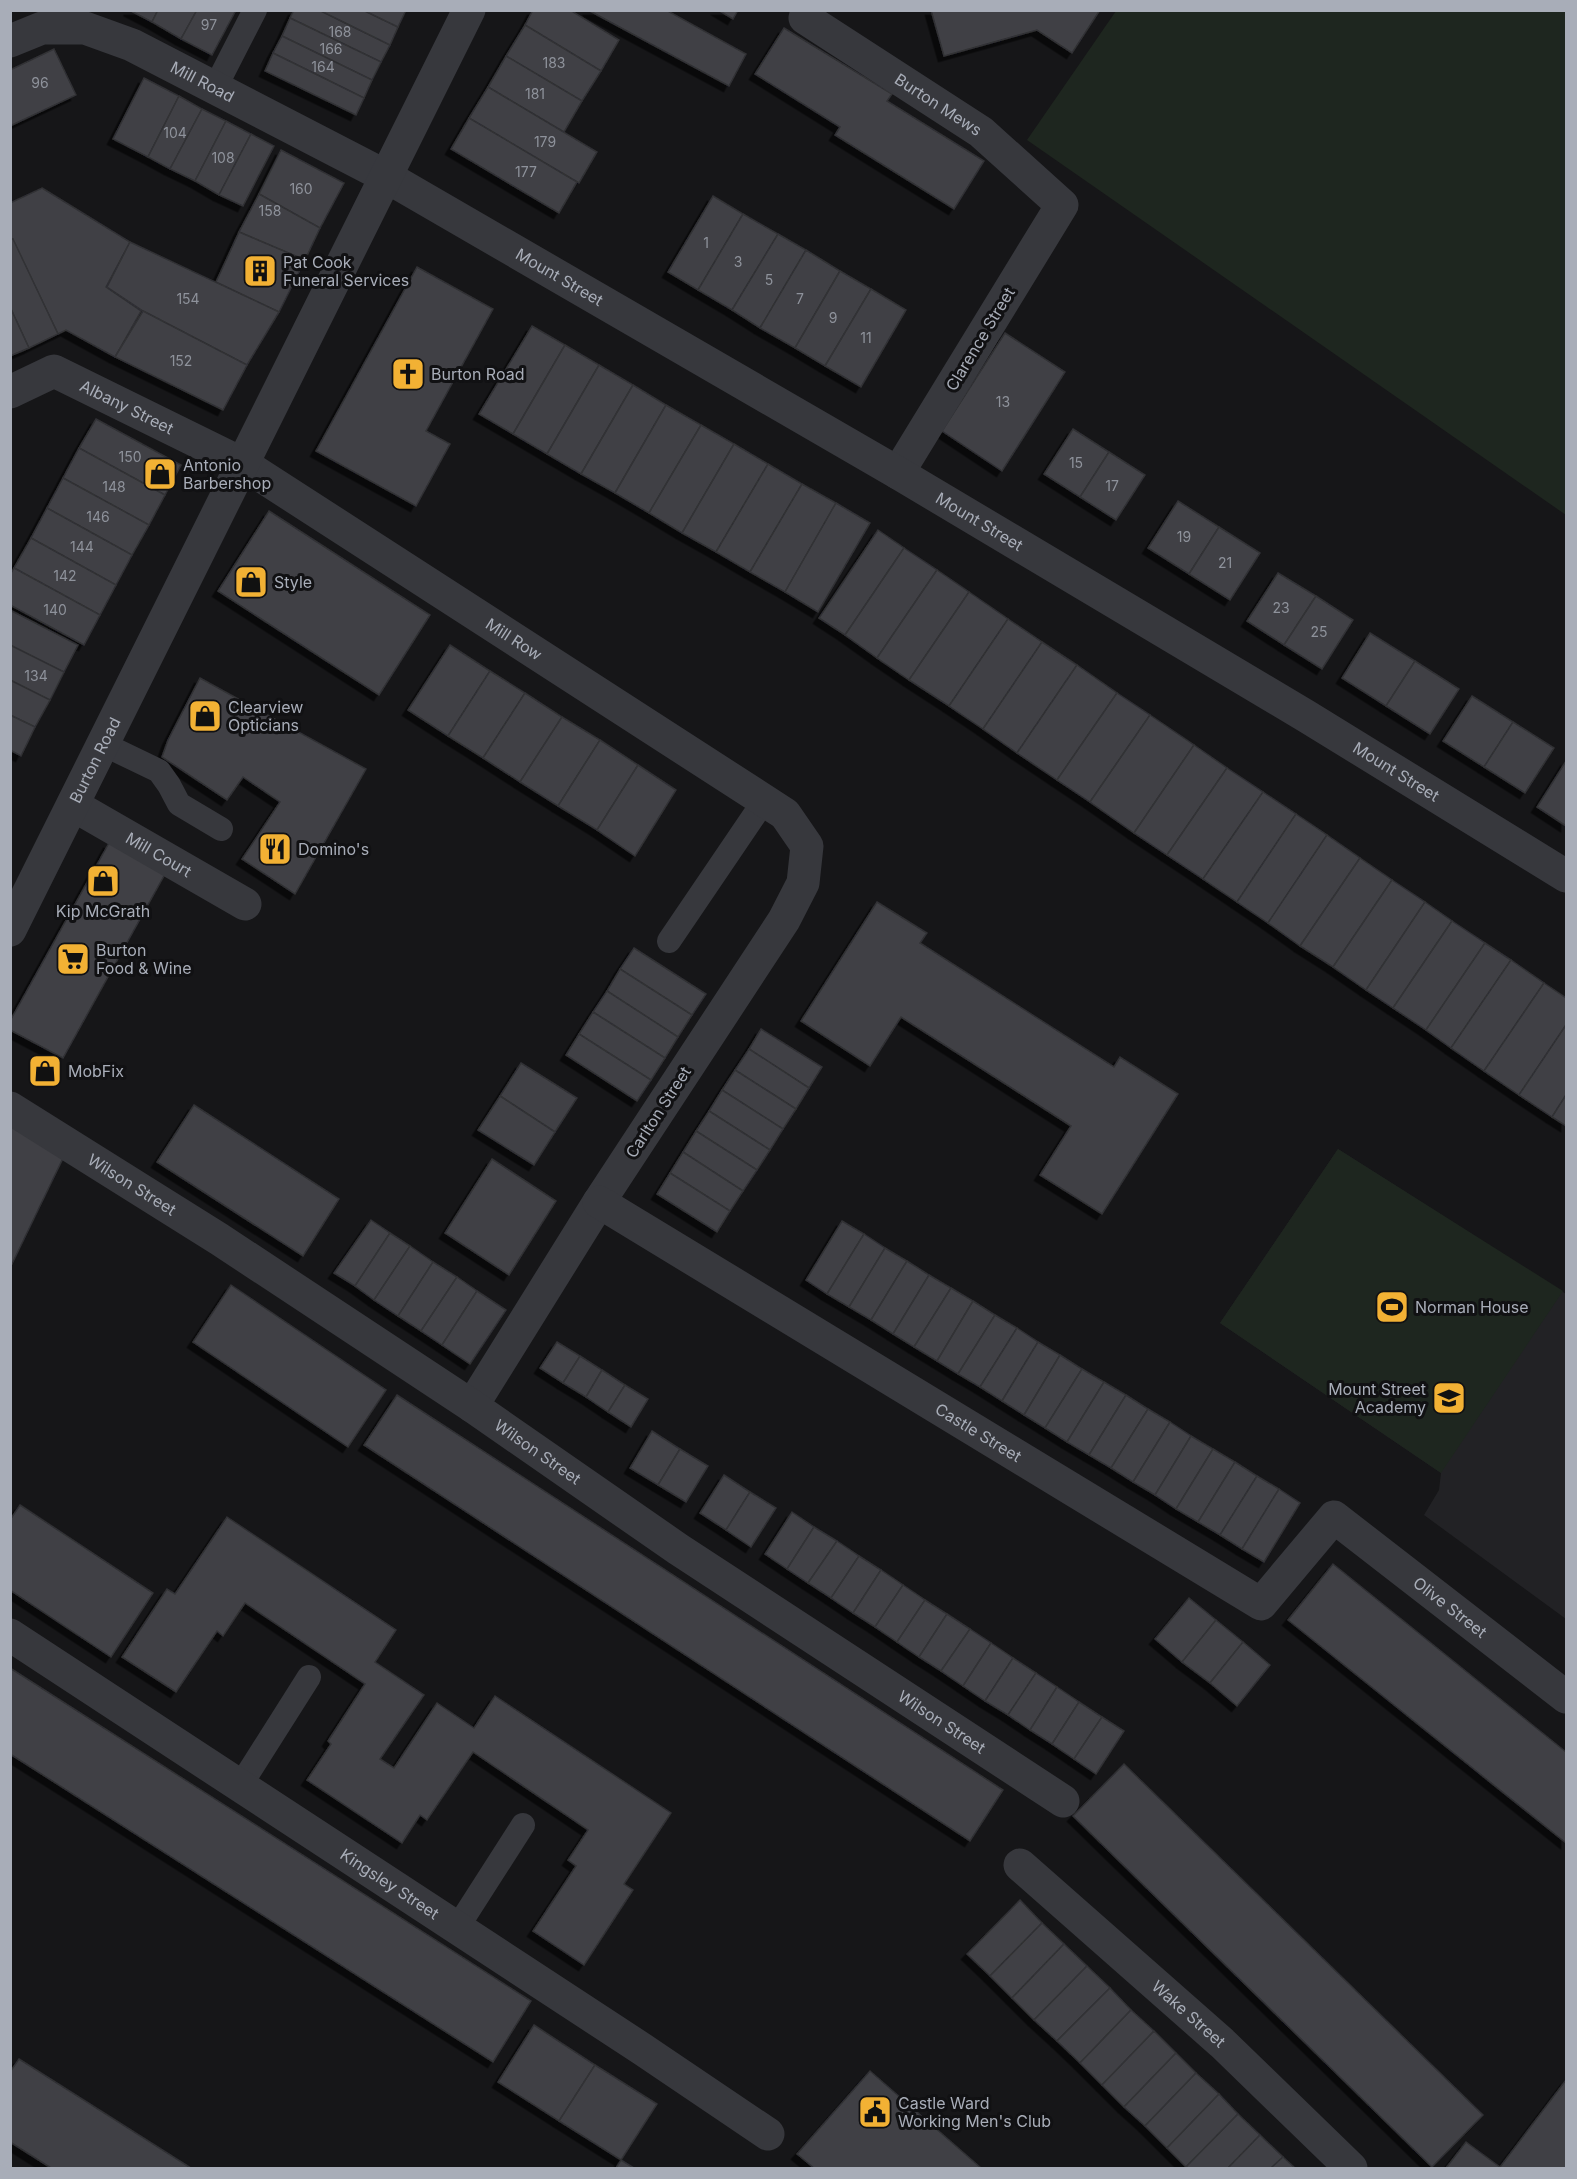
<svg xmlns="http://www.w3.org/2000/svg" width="1577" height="2179" font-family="Inter,sans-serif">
  <defs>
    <filter id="shadow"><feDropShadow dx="-5.5" dy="5.5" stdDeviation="0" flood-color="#0009"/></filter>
  </defs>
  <rect width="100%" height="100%" fill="#161618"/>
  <polygon fill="#222225" points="1338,1149 1566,1294 1566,1619 1424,1515 1439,1490 1441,1473 1220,1323"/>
  <g fill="#1e261f">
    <polygon points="1116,11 1566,11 1566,515 1027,140"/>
    <polygon points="1338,1149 1563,1291 1441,1473 1220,1323"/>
  </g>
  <g fill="#404145" stroke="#303034" stroke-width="1.5" filter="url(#shadow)">
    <polygon points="129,10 158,10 152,22"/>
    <polygon points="158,10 197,10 181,39 152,22"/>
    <polygon points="197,10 236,10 212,55 181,39"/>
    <polygon points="294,10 319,10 390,45 381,62 290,18"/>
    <polygon points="319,10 363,10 398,27 390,45"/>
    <polygon points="363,10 406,10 398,27"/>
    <polygon points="533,10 570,10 619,40 601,71 525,25"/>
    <polygon points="588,10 666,10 746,54 729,86"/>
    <polygon points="718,10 738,10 733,19"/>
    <polygon points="931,10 1100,10 1072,53 1037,30 944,56"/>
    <polygon points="290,18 381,62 372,80 282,36"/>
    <polygon points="525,25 601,71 582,101 506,56"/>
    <polygon points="784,28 892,94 887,101 984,161 954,209 835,135 840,127 755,74"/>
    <polygon points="282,36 372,80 364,98 273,53"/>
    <polygon points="54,49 76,95 10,126 10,70"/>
    <polygon points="273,53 364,98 356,115 265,71"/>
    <polygon points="506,56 582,101 564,132 488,87"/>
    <polygon points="144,78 179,96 148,157 113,139"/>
    <polygon points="488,87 597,152 579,183 469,118"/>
    <polygon points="179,96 202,109 170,169 148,157"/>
    <polygon points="202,109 226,121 195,181 170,169"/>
    <polygon points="469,118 577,182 559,213 451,149"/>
    <polygon points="226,121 251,134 219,195 195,181"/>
    <polygon points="251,134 274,146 243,206 219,195"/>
    <polygon points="281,150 344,183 320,228 259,194"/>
    <polygon points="42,188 130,242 106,287 141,311 115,357 66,330 58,334 10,235 10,203"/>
    <polygon points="259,194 320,228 305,260 239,232"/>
    <polygon points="713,196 743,214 698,290 668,272"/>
    <polygon points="743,214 778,234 732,310 698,290"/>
    <polygon points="239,232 305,260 279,312 216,282"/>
    <polygon points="778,234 806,250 760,328 732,310"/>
    <polygon points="13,239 58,334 29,348 10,307 10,240"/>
    <polygon points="130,242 279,312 247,365 143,311 107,287"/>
    <polygon points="806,250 840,271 795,348 760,328"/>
    <polygon points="417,267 493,309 426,431 450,444 416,506 316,451"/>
    <polygon points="840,271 871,289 825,366 795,348"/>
    <polygon points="871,289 906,310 861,387 825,366"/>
    <polygon points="10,307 29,348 10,356"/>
    <polygon points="143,311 247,365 223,410 115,357"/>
    <polygon points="532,326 565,345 513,434 479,414"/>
    <polygon points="1005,333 1065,372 1002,471 942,431"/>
    <polygon points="565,345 599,365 547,454 513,434"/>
    <polygon points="599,365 633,385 581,474 547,454"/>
    <polygon points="633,385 666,405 615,493 581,474"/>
    <polygon points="666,405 701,425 649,513 615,493"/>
    <polygon points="96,419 181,465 165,495 79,448"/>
    <polygon points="701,425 734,444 682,533 649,513"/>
    <polygon points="1073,429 1109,452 1080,497 1044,474"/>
    <polygon points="734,444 768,464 716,552 682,533"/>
    <polygon points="79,448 165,495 149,525 63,478"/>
    <polygon points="1109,452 1145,475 1116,520 1080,497"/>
    <polygon points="768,464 802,484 750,572 716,552"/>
    <polygon points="63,478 149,525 132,555 47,508"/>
    <polygon points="802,484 836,503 785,592 750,572"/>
    <polygon points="1178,501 1219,527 1189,574 1148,548"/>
    <polygon points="836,503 870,523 818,612 785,592"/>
    <polygon points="47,508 132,555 116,585 31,538"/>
    <polygon points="269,511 430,615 379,695 218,591"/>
    <polygon points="1219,527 1260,553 1230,600 1189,574"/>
    <polygon points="878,530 904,548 845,635 819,618"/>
    <polygon points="31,538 116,585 100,615 14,568"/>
    <polygon points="904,548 937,570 877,658 845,635"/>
    <polygon points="14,568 100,615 84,645 10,605 10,575"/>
    <polygon points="937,570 969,592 909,680 877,658"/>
    <polygon points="1278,573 1316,596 1284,645 1247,621"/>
    <polygon points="969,592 1008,619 949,706 909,680"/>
    <polygon points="1316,596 1353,620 1322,669 1284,645"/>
    <polygon points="10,610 78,645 64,672 10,645"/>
    <polygon points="1008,619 1042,642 983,729 949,706"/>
    <polygon points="1370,633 1415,661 1386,706 1342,678"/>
    <polygon points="1042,642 1077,665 1017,753 983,729"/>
    <polygon points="10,645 64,672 50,700 10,680"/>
    <polygon points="450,645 490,671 448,736 408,710"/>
    <polygon points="1415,661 1459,689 1430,734 1386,706"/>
    <polygon points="1077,665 1117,693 1057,780 1017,753"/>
    <polygon points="490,671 525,693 483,758 448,736"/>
    <polygon points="200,678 366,769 295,894 242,859 280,802 243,777 227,800 162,757 168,740"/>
    <polygon points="10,680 50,700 35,727 10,715"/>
    <polygon points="525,693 562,717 520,782 483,758"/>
    <polygon points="1117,693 1150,715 1090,802 1057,780"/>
    <polygon points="1472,696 1513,722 1484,767 1443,741"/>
    <polygon points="10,715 35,727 21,756 10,750"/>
    <polygon points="1150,715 1194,745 1134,833 1090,802"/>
    <polygon points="562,717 600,740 558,806 520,782"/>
    <polygon points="1513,722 1554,748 1525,793 1484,767"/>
    <polygon points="600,740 638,765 597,830 558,806"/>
    <polygon points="1194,745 1227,768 1167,855 1134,833"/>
    <polygon points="1566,761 1566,826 1537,807"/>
    <polygon points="638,765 676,790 635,856 597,830"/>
    <polygon points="1227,768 1263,792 1203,879 1167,855"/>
    <polygon points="1263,792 1296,814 1237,902 1203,879"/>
    <polygon points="1296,814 1327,835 1268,923 1237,902"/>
    <polygon points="1327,835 1360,858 1300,946 1268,923"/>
    <polygon points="109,843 165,874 63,1058 10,1030 10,1021"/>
    <polygon points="1360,858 1392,880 1333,967 1300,946"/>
    <polygon points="1392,880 1425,902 1366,990 1333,967"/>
    <polygon points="877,902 927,933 920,943 1114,1067 1120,1057 1178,1094 1102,1214 1040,1175 1071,1126 901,1017 870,1066 801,1021"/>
    <polygon points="1425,902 1452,921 1393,1008 1366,990"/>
    <polygon points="1452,921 1485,943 1426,1030 1393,1008"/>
    <polygon points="1485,943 1511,960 1451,1048 1426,1030"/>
    <polygon points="634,948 706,994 692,1015 620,969"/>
    <polygon points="1511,960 1544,983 1484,1071 1451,1048"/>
    <polygon points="620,969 692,1015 678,1037 607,991"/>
    <polygon points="1544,983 1566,998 1566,1025 1519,1095 1484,1071"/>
    <polygon points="607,991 678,1037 665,1058 593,1012"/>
    <polygon points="593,1012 665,1058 651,1080 579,1034"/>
    <polygon points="1566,1025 1566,1095 1552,1117 1519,1095"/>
    <polygon points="761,1029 822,1067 809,1088 749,1049"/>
    <polygon points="579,1034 651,1080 637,1101 566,1055"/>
    <polygon points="749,1049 809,1088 796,1109 735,1070"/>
    <polygon points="521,1063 577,1098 555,1132 500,1096"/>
    <polygon points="735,1070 796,1109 783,1129 722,1090"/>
    <polygon points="722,1090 783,1129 770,1150 709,1111"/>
    <polygon points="1566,1095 1566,1126 1552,1117"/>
    <polygon points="500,1096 555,1132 534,1165 478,1130"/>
    <polygon points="194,1105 339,1199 303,1256 157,1162"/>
    <polygon points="709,1111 770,1150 757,1170 696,1131"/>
    <polygon points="10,1125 66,1152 10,1268"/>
    <polygon points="696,1131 757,1170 743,1191 683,1152"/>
    <polygon points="683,1152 743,1191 730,1211 670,1173"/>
    <polygon points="492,1159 556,1201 509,1275 445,1233"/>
    <polygon points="670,1173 730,1211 717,1232 657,1194"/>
    <polygon points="371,1220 390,1233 355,1286 334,1273"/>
    <polygon points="842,1221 864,1234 827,1294 806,1280"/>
    <polygon points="390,1233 410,1246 374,1300 355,1286"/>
    <polygon points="864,1234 885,1248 849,1307 827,1294"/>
    <polygon points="410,1246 433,1262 398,1316 374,1300"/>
    <polygon points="885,1248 907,1261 871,1320 849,1307"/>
    <polygon points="907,1261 929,1275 893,1334 871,1320"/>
    <polygon points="433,1262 457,1277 421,1331 398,1316"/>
    <polygon points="929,1275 951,1288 914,1347 893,1334"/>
    <polygon points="457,1277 477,1291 442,1345 421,1331"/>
    <polygon points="231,1285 386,1390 348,1447 193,1342"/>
    <polygon points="951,1288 973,1301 937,1361 914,1347"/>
    <polygon points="477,1291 506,1310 470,1364 442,1345"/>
    <polygon points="973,1301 995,1315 958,1374 937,1361"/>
    <polygon points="995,1315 1017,1328 980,1387 958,1374"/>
    <polygon points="1017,1328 1038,1342 1002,1401 980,1387"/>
    <polygon points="557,1342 580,1356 563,1383 540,1368"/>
    <polygon points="1038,1342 1060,1355 1024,1415 1002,1401"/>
    <polygon points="1060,1355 1082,1369 1045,1428 1024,1415"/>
    <polygon points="580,1356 602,1370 586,1397 563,1383"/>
    <polygon points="1082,1369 1104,1382 1067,1442 1045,1428"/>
    <polygon points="602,1370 625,1385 608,1412 586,1397"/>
    <polygon points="1104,1382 1126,1395 1089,1455 1067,1442"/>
    <polygon points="625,1385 648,1399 631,1427 608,1412"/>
    <polygon points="397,1395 1003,1790 970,1841 364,1445"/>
    <polygon points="1126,1395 1148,1409 1111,1468 1089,1455"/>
    <polygon points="1148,1409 1170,1422 1133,1482 1111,1468"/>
    <polygon points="1170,1422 1191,1436 1155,1495 1133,1482"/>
    <polygon points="652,1431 680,1449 658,1485 630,1468"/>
    <polygon points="1191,1436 1213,1449 1176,1509 1155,1495"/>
    <polygon points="680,1449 708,1466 686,1502 658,1485"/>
    <polygon points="1213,1449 1235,1462 1198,1522 1176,1509"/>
    <polygon points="1235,1462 1257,1476 1220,1535 1198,1522"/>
    <polygon points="724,1475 750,1492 726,1530 700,1513"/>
    <polygon points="1257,1476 1279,1489 1242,1549 1220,1535"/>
    <polygon points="1279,1489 1300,1503 1264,1562 1242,1549"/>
    <polygon points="750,1492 776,1508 751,1547 726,1530"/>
    <polygon points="20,1505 153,1593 111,1657 10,1590 10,1520"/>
    <polygon points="792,1512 814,1527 787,1569 765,1554"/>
    <polygon points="227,1517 396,1630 375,1662 424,1695 380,1759 394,1768 437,1703 474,1728 495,1696 671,1813 624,1884 633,1890 584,1965 533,1931 576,1866 568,1860 588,1830 473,1752 427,1820 420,1815 402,1843 307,1780 331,1744 328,1741 365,1684 245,1603 223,1636 217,1631 176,1692 122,1657 167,1589 175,1594"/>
    <polygon points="814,1527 837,1541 808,1583 787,1569"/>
    <polygon points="837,1541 859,1556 831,1598 808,1583"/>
    <polygon points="859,1556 881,1570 853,1613 831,1598"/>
    <polygon points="1333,1564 1566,1752 1566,1843 1288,1620"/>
    <polygon points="881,1570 903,1585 875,1627 853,1613"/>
    <polygon points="903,1585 925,1600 897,1642 875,1627"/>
    <polygon points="1189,1598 1216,1620 1182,1662 1155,1639"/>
    <polygon points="925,1600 947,1614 919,1657 897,1642"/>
    <polygon points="947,1614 970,1629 941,1671 919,1657"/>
    <polygon points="1216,1620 1243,1642 1210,1683 1182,1662"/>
    <polygon points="970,1629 991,1643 963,1686 941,1671"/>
    <polygon points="1243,1642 1270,1665 1237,1706 1210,1683"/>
    <polygon points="991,1643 1013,1658 985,1701 963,1686"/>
    <polygon points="1013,1658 1036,1673 1008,1715 985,1701"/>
    <polygon points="10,1668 531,2001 493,2062 10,1754"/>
    <polygon points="1036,1673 1057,1687 1030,1730 1008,1715"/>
    <polygon points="1057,1687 1079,1702 1052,1744 1030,1730"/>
    <polygon points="1079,1702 1102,1717 1074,1759 1052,1744"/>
    <polygon points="1102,1717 1124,1731 1096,1774 1074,1759"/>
    <polygon points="1124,1764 1483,2115 1432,2167 1073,1816"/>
    <polygon points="1020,1900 1042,1923 990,1976 967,1954"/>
    <polygon points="1042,1923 1064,1944 1012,1998 990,1976"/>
    <polygon points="1064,1944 1087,1966 1034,2020 1012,1998"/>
    <polygon points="1087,1966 1110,1988 1057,2041 1034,2020"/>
    <polygon points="1110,1988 1131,2010 1080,2063 1057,2041"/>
    <polygon points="1131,2010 1154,2031 1102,2085 1080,2063"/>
    <polygon points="534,2025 595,2065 559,2121 498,2082"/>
    <polygon points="1154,2031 1176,2053 1124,2107 1102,2085"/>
    <polygon points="1176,2053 1196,2073 1145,2126 1124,2107"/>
    <polygon points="19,2059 191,2168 51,2168 10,2142 10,2072"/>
    <polygon points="595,2065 657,2104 621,2160 559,2121"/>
    <polygon points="870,2071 981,2168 814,2168 797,2154"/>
    <polygon points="1196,2073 1219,2094 1167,2148 1145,2126"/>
    <polygon points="1566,2080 1566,2168 1446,2168 1466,2142 1500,2167"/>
    <polygon points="1219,2094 1238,2114 1186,2167 1167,2148"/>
    <polygon points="1238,2114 1260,2135 1228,2168 1188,2168 1186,2167"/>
    <polygon points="1260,2135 1283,2157 1271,2168 1228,2168"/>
    <polygon points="1283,2157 1295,2168 1271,2168"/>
    <polygon points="621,2160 634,2168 616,2168"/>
  </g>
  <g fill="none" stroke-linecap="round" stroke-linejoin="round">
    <g stroke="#37383d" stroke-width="24">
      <polyline points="215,88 255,10"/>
      <polyline points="103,744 159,771 169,785 179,804 221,829"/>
      <polyline points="669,941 764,801"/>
      <polyline points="240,1786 309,1677"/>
      <polyline points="457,1928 523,1825"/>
    </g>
    <g stroke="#37383d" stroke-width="33">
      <path id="s1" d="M805 18 981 132 1062 205 898 473"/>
      <path id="s2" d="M10 41 42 28H85L132 45 387 177 898 473 1306 716 1566 876"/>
      <path id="s3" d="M10 392 54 371 243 464 785 814 807 846 803 883 784 920 599 1202 472 1406"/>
      <path id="s4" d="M73 805 245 904"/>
      <path id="s5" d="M10 1108 219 1239 472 1406 678 1549 1063 1801"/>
      <path id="s6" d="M599 1202 1261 1604 1334 1517 1566 1697"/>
      <path id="s7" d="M10 1635 642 2049 768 2134"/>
      <path id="s8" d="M1020 1865 1222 2043 1351 2168"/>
    </g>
    <path stroke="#37383d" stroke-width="33" id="s9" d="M10 930 469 10"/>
  </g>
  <defs>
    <g id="building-square" transform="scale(1.725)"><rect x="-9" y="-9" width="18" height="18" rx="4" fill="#f2b134" stroke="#111113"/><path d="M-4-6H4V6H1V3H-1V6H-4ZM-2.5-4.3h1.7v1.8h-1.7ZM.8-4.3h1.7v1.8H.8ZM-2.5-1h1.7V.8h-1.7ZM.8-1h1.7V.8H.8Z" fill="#111"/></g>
    <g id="church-square" transform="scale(1.725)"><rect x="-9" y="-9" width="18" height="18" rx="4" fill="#f2b134" stroke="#111113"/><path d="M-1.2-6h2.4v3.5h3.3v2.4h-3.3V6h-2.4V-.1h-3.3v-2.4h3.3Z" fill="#111"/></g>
    <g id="shop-square" transform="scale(1.725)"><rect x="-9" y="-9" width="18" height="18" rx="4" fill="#f2b134" stroke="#111113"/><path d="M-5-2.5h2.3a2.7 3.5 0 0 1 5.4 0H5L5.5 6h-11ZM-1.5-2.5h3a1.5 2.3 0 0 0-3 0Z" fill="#111"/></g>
    <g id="restaurant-square" transform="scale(1.725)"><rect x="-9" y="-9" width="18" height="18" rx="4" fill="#f2b134" stroke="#111113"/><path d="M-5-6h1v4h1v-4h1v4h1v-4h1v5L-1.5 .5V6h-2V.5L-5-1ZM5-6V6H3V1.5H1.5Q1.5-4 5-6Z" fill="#111"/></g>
    <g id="supermarket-square" transform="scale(1.725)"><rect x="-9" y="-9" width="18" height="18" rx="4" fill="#f2b134" stroke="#111113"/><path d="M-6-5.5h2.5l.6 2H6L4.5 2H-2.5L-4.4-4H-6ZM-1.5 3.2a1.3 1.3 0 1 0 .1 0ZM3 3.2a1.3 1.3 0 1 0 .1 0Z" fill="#111"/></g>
    <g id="stadium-square" transform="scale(1.725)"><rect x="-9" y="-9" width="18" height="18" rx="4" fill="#f2b134" stroke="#111113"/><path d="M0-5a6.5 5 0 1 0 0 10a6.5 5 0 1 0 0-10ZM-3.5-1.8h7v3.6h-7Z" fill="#111"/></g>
    <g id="school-square" transform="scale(1.725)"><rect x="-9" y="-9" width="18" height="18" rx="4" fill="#f2b134" stroke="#111113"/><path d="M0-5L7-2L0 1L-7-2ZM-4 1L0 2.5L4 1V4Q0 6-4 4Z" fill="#111"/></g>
    <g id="civic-square" transform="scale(1.725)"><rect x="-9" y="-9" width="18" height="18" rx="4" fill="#f2b134" stroke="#111113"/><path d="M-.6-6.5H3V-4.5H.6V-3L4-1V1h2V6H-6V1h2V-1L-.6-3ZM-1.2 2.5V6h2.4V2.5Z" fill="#111"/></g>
  </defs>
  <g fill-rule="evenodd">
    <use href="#building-square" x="260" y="271"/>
    <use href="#church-square" x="408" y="374"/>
    <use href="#shop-square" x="160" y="474"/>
    <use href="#shop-square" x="251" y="582"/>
    <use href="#shop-square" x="205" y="716"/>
    <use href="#restaurant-square" x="275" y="849"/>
    <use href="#shop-square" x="103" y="881"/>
    <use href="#supermarket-square" x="73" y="959"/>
    <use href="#shop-square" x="45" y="1071"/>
    <use href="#stadium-square" x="1392" y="1307"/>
    <use href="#school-square" x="1449" y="1398"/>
    <use href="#civic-square" x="875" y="2112"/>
  </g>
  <g text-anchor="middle" stroke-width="6" stroke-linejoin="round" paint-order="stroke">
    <g font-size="14" fill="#8e929b">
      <text x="209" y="30">97</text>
      <text x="340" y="37">168</text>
      <text x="331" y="54">166</text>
      <text x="554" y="68">183</text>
      <text x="323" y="72">164</text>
      <text x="40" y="88">96</text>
      <text x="535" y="99">181</text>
      <text x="175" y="138">104</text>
      <text x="545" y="147">179</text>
      <text x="223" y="163">108</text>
      <text x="526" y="177">177</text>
      <text x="301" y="194">160</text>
      <text x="270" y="216">158</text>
      <text x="706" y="248">1</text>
      <text x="738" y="267">3</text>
      <text x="769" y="285">5</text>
      <text x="188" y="304">154</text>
      <text x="800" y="304">7</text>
      <text x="833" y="323">9</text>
      <text x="866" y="343">11</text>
      <text x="181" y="366">152</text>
      <text x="1003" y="407">13</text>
      <text x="130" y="462">150</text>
      <text x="1076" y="468">15</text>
      <text x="1112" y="491">17</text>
      <text x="114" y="492">148</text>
      <text x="98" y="522">146</text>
      <text x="1184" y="542">19</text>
      <text x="82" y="552">144</text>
      <text x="1225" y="568">21</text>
      <text x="65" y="581">142</text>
      <text x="1281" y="613">23</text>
      <text x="55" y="615">140</text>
      <text x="1319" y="637">25</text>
      <text x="36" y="681">134</text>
    </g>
    <g font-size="16" fill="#a8adb8" stroke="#111113">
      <text dy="6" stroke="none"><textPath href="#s2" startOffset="207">Mill Road</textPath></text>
      <text dy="6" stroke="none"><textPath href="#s1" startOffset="159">Burton Mews</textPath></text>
      <text dy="6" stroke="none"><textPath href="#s2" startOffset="614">Mount Street</textPath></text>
      <text transform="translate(980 339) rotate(-59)" y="6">Clarence Street</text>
      <text dy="6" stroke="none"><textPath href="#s3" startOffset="130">Albany Street</textPath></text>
      <text dy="6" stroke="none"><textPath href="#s2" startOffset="1100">Mount Street</textPath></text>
      <text dy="6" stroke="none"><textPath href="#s3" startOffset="582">Mill Row</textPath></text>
      <text dy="6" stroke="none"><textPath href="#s9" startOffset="190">Burton Road</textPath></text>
      <text dy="6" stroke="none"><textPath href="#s2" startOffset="1586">Mount Street</textPath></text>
      <text dy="6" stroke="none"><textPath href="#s4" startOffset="99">Mill Court</textPath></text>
      <text transform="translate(658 1112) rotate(-57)" y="6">Carlton Street</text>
      <text dy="6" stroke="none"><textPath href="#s5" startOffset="144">Wilson Street</textPath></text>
      <text dy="6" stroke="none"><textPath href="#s6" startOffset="444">Castle Street</textPath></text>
      <text dy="6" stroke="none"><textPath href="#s5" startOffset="630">Wilson Street</textPath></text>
      <text dy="6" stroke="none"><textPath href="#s6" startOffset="1035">Olive Street</textPath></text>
      <text dy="6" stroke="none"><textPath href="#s5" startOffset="1116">Wilson Street</textPath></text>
      <text dy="6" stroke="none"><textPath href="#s7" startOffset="454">Kingsley Street</textPath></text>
      <text dy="6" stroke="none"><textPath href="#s8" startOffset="225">Wake Street</textPath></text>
    </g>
    <g font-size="16" fill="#a8adb8" stroke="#111113" text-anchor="start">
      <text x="283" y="268">Pat Cook<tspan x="283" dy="18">Funeral Services</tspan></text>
      <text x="431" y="380">Burton Road</text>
      <text x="183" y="471">Antonio<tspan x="183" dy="18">Barbershop</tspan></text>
      <text x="274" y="588">Style</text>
      <text x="228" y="713">Clearview<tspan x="228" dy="18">Opticians</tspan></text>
      <text x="298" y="855">Domino's</text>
      <text x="103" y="917" text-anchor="middle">Kip McGrath</text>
      <text x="96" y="956">Burton<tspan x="96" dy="18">Food &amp; Wine</tspan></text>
      <text x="68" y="1077">MobFix</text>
      <text x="1415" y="1313">Norman House</text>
      <text x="1426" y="1395" text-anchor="end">Mount Street<tspan x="1426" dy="18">Academy</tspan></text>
      <text x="898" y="2109">Castle Ward<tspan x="898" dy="18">Working Men's Club</tspan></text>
    </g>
  </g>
  <rect width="1577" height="2179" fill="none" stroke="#a8adb8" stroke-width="24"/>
</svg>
